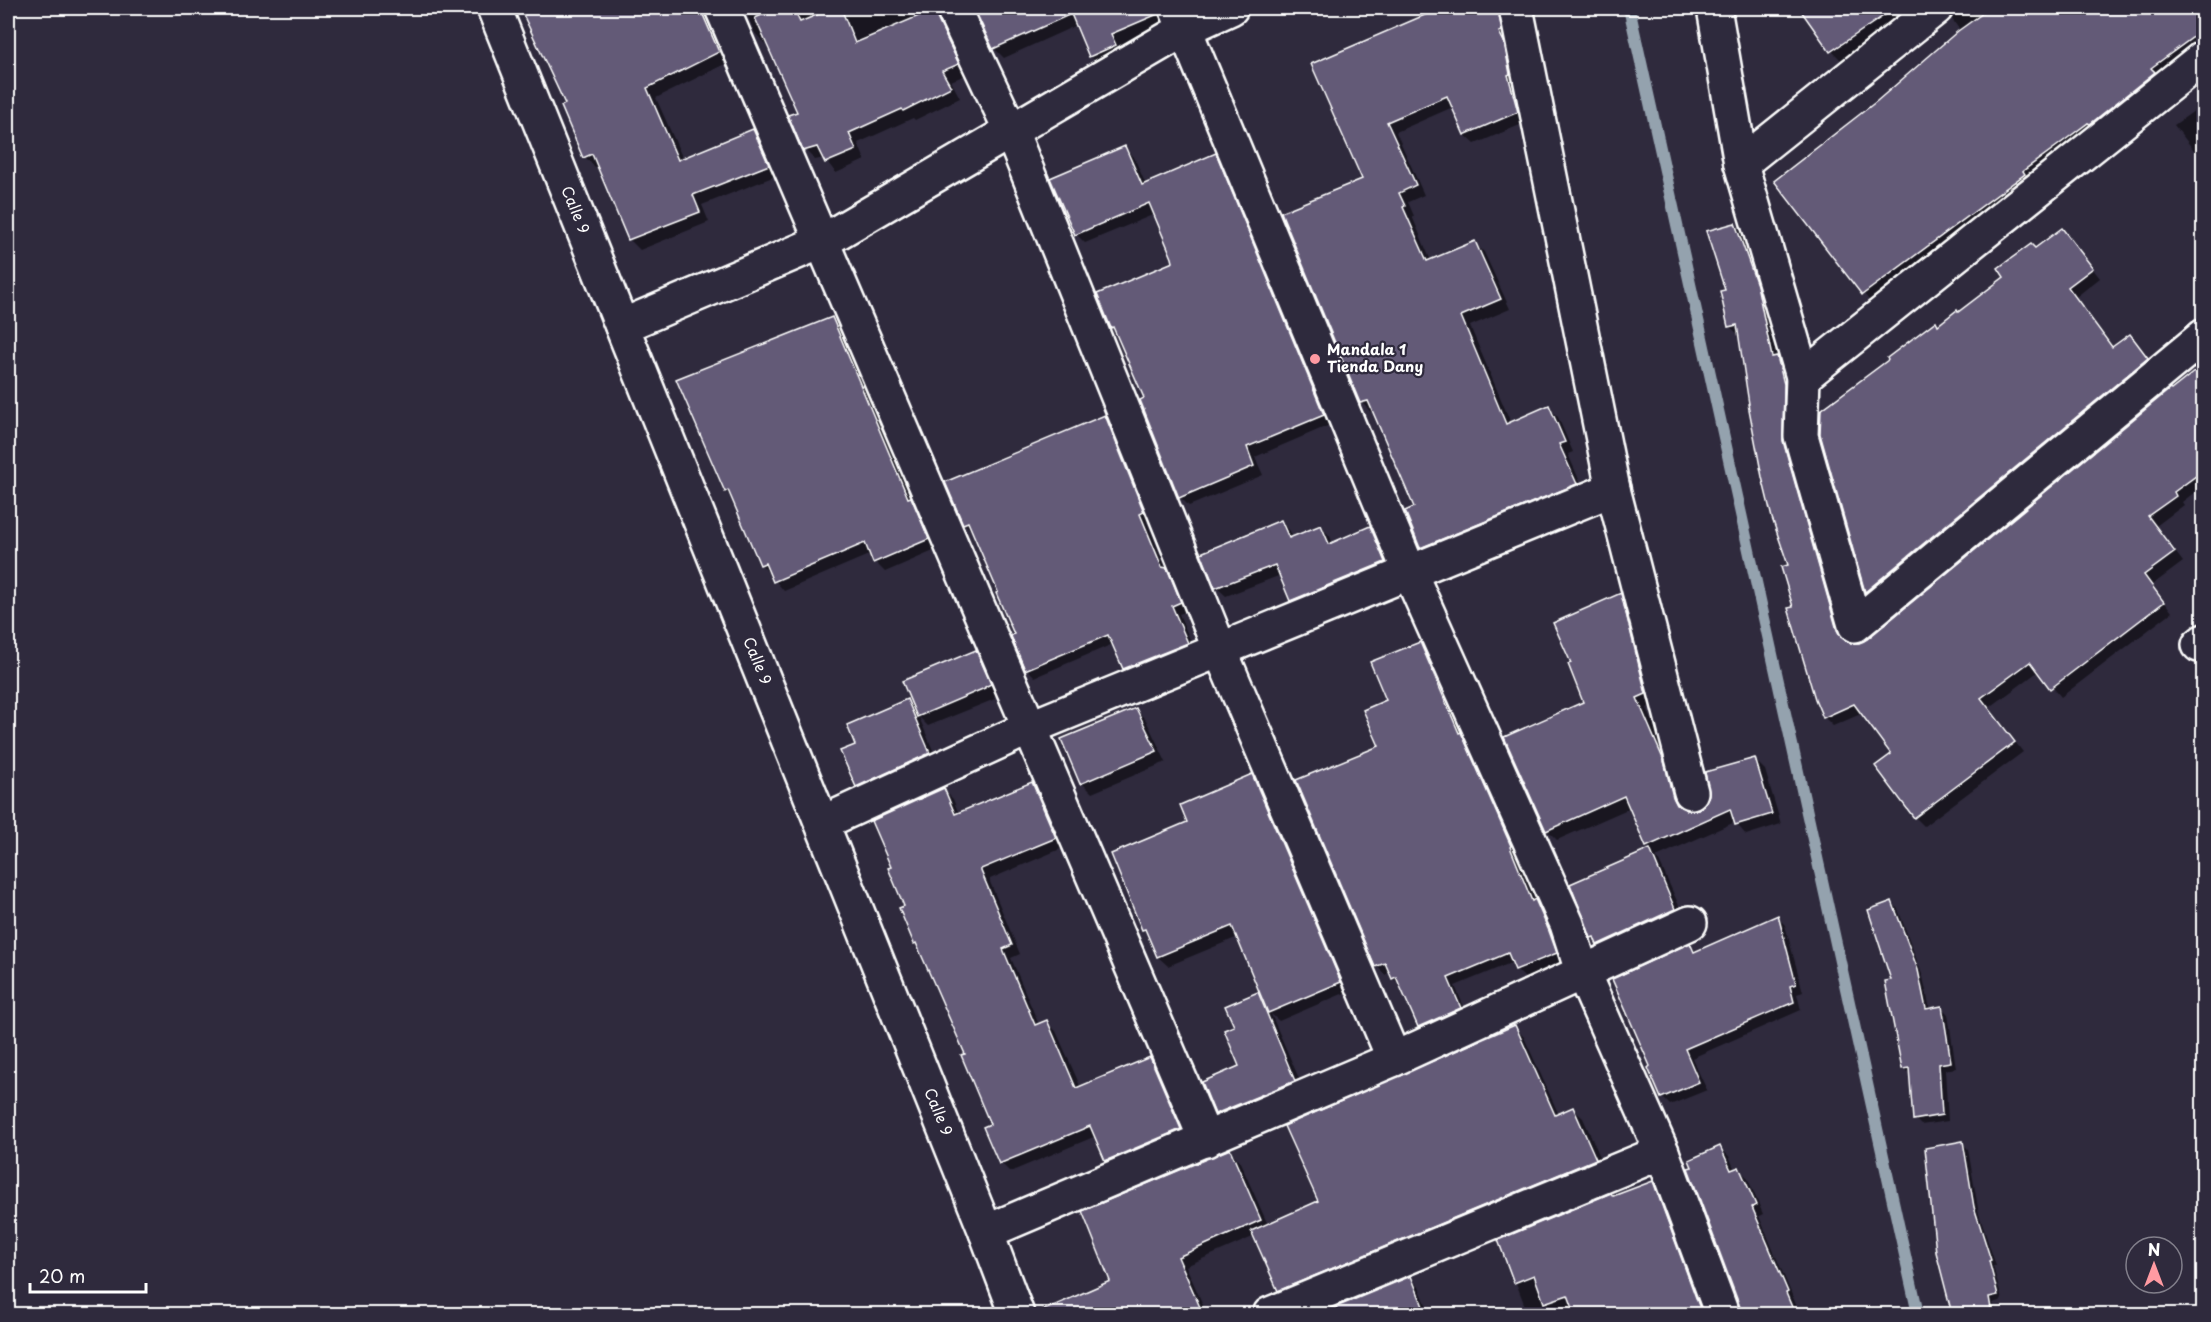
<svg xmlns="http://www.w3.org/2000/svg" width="2211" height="1322" font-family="'Playpen Sans',sans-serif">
  <rect width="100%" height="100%" fill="#2f2a3d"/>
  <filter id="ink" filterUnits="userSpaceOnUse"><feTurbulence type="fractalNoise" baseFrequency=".0167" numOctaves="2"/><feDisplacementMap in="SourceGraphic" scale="12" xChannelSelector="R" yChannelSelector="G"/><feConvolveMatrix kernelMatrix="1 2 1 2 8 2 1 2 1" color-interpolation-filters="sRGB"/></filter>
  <g filter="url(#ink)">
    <g fill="#0007">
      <polygon points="525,8 707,8 729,62 656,98 683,159 753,131 763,141 778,175 702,205 709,222 640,250 630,240 599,165 595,167 585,157 567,105 522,9"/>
      <polygon points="744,8 948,8 968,74 951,81 960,98 915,120 913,118 858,143 865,160 836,173 824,158 815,160 805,150 798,113 767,42 765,44 755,33"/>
      <polygon points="975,8 1171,8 1168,24 1121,45 1125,55 1101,66 1090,56 1077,25 1004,58 994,48"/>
      <polygon points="1446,8 1506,8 1527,122 1475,144 1465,135 1453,107 1396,132 1424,195 1408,202 1414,216 1412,216 1431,261 1474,243 1484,252 1510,309 1470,326 1511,423 1548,407 1558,417 1573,452 1568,454 1585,493 1431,557 1421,547 1416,508 1374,411 1371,412 1361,402 1364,179 1313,65"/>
      <polygon points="1800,8 1916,8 1841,60 1832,51"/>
      <polygon points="1956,8 2204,8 2204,45 1872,304 1776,182 1877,102 1961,32 1952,19"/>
      <polygon points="2204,104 2204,163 2174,125"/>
      <polygon points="1125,148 1134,157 1146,185 1215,155 1225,164 1332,424 1255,457 1263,475 1189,506 1180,497 1146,399 1118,333 1112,327 1175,263 1155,214 1085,243 1076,234"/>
      <polygon points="1734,224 1744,234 1765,296 1779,360 1786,367 1792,452 1847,643 1858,645 1868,641 2204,366 2204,485 2182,502 2184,505 2156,526 2183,562 2152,585 2172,612 2061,697 2039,671 1989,708 2023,752 1924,826 1915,817 1893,754 1863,713 1833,726 1824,717 1795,608 1790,566 1739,335 1729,326 1727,291"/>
      <polygon points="2062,230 2100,278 2076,297 2114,348 2130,336 2156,368 1875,600 1866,591 1821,434 1939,326 2006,277 2035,250"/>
      <polygon points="831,319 841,328 915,503 920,508 938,549 885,572 875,562 871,554 784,591 761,564 732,498 726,491"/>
      <polygon points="1105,417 1113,425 1151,520 1147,522 1167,571 1174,577 1188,611 1179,614 1195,651 1132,677 1124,668 1113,644 1035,677 1027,669 1000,593 972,531 964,523"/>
      <polygon points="1281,521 1290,531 1293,538 1321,527 1330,536 1333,544 1370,528 1379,537 1393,571 1300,609 1291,600 1281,575 1226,596 1216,587"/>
      <polygon points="1620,595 1630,605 1656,704 1647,708 1673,773 1684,810 1697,811 1705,807 1755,760 1765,770 1781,824 1746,835 1735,822 1656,857 1659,861 1685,919 1609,954 1593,938 1572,885 1651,850 1648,846 1630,808 1557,840 1547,830"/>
      <polygon points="1420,644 1428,652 1519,854 1517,855 1537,903 1543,909 1557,940 1564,961 1525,978 1516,969 1513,962 1455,986 1468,1016 1427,1035 1419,1027 1402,987 1393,978 1390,972 1385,975 1377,966 1381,747 1388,701"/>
      <polygon points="976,652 986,662 1000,694 994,697 995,699 928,726 919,717 938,762 866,794 857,786 857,745 907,701 915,708"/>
      <polygon points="1136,710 1146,720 1166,762 1092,793 1082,783"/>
      <polygon points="1252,776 1261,785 1349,991 1279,1021 1271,1014 1304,1090 1226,1123 1217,1113 1203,1083 1241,1066 1236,1027 1257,994 1265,1001 1238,937 1168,966 1158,957 1150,936 1143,929 1189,822"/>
      <polygon points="1032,783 1041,793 1065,847 990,879 990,882 1020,954 1011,958 1039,1025 1046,1022 1056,1031 1081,1088 1150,1059 1159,1069 1189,1139 1115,1170 1106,1161 1096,1136 1010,1172 1001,1163 992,1125 967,1055 919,947 915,943 906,907 944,790 953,799 959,814"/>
      <polygon points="1892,903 1898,909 1923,977 1930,1009 1941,1007 1948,1014 1956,1068 1945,1070 1948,1121 1921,1125 1915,1119 1910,1074 1904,1068 1892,981"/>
      <polygon points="1777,917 1785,925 1803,992 1797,994 1801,1010 1692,1058 1707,1090 1670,1105 1662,1097 1614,980 1690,945 1697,952"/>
      <polygon points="1514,1027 1524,1037 1559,1115 1573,1109 1583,1118 1605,1168 1288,1299 1279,1290 1255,1236 1186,1266 1207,1314 1066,1314 1061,1304 1112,1282 1230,1151 1239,1160 1268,1225 1320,1202"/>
      <polygon points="1962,1143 1968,1149 1979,1214 1996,1266 1993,1266 2002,1300 1993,1303 1996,1314 1950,1314 1950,1311 1952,1310"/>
      <polygon points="1720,1148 1729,1156 1735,1170 1738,1169 1747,1177 1763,1214 1759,1216 1800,1314 1745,1314 1741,1311 1690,1169"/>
      <polygon points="1653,1183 1661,1192 1708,1314 1528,1314 1500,1241"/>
      <polygon points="1410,1278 1419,1287 1430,1314 1322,1314"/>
    </g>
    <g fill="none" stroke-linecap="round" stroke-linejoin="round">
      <polyline stroke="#94a2ae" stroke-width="12" points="1629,8 1918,1314"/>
    </g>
    <g fill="#645a77" stroke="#fff" stroke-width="1.5">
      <polygon points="520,8 700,8 719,52 647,88 678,160 753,129 769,165 693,195 700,212 628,240 592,154 583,158 561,106 565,104"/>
      <polygon points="778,8 793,8 800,22 833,8 841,8 855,43 935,9 936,16 959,64 942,71 951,87 903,111 902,109 849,133 856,150 825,163 817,147 803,151 788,115 797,112 755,18"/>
      <polygon points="974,8 1158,8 1158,14 1111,34 1116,45 1089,57 1071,14 993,49"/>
      <polygon points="1441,8 1498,8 1502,31 1499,32 1504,42 1510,74 1508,75 1518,112 1464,135 1447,96 1387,122 1416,185 1399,193 1405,206 1403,207 1427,261 1475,241 1501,299 1461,316 1506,424 1549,405 1565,442 1559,444 1577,484 1420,548 1405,511 1414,507 1368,401 1360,403 1281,212 1362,179 1311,64"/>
      <polygon points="1799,8 1895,8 1830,52"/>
      <polygon points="1990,8 2204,8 2204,29 2151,68 2155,72 2090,124 2088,123 2057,146 2023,171 2025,174 1862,295 1774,181 1877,101 1958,31"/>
      <polygon points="1125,146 1142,185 1216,153 1324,415 1247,447 1254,466 1179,498 1140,400 1144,398 1113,327 1111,328 1097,294 1173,262 1172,258 1149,203 1075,235 1050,178"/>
      <polygon points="1735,223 1757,285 1772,357 1777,356 1784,384 1783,441 1837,630 1842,638 1850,643 1859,643 1867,639 2170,389 2171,390 2204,364 2204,470 2174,492 2176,496 2148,516 2175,552 2144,575 2164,602 2050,689 2030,662 1981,698 2015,742 1914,818 1875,766 1891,754 1854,704 1823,718 1815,699 1788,608 1793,607 1781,567 1788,565 1772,518 1762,477 1748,404 1749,404 1737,325 1728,327 1720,291 1725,290 1706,231"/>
      <polygon points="2062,228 2093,268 2068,287 2112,347 2130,334 2148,358 1865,592 1820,434 1821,410 1888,360 1887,358 1936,321 1938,325 1957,310 1958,312 2004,277 1998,268 2031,244 2035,248"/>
      <polygon points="832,317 908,498 911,497 929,539 873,563 865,543 773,582 765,563 760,565 728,490 725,492 676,379"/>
      <polygon points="1105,415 1144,512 1140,514 1162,567 1167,568 1181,602 1172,606 1188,643 1123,669 1108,635 1025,670 1011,636 1014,634 996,593 998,592 968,522 963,524 945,482"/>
      <polygon points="1281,520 1289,538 1321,525 1329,544 1370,526 1385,562 1290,601 1275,565 1215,588 1201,553"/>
      <polygon points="1621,593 1646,694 1637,698 1664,761 1673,797 1677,805 1687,810 1696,810 1704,806 1709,796 1705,772 1755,758 1772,814 1735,825 1730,809 1646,847 1624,796 1546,831 1504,737 1583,702 1568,664 1571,663 1553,623"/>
      <polygon points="1420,642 1459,733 1461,732 1511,846 1510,847 1532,901 1535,899 1549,931 1557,953 1515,970 1508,953 1448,978 1461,1008 1418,1027 1396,977 1392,979 1385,963 1375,967 1296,780 1379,746 1363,710 1386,700 1370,662"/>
      <polygon points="976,650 991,684 985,687 985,688 917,717 902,681"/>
      <polygon points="907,699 930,753 856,787 840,751 855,745 847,725"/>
      <polygon points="1136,708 1157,751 1080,784 1061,739"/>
      <polygon points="1252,774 1341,982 1268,1013 1232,926 1157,957 1145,929 1142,930 1111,854 1187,822 1180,805"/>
      <polygon points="1032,782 1056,838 981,869 981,871 1012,945 1003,949 1035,1025 1047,1020 1076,1088 1150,1057 1181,1129 1105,1161 1090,1126 999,1164 983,1127 990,1124 961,1055 965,1054 932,979 916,943 914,944 899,908 904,906 888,868 891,867 871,821 944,788 955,814"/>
      <polygon points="1650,849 1675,909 1597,945 1594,937 1591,938 1570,884"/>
      <polygon points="1892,901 1918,970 1926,1009 1942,1006 1951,1062 1939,1064 1942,1115 1913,1120 1909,1068 1902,1069 1885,981 1891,980 1868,910"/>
      <polygon points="1778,915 1796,984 1790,986 1794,1002 1685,1049 1699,1082 1661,1098 1648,1068 1650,1066 1612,979 1690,943 1694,952"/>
      <polygon points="1258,992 1295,1081 1215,1114 1202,1082 1239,1066 1224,1030 1234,1026 1225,1006"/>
      <polygon points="1515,1025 1555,1115 1573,1107 1596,1159 1278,1291 1251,1231 1318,1201 1284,1126"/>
      <polygon points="1963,1141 1974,1207 1991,1260 1989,1261 1998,1295 1989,1297 1992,1314 1952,1314 1936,1252 1925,1148"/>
      <polygon points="1720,1146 1731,1170 1739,1167 1756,1205 1752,1207 1788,1292 1786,1293 1795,1314 1740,1314 1740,1307 1688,1168 1692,1167 1689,1160"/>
      <polygon points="1230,1149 1261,1220 1178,1257 1203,1314 1035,1314 1110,1281 1082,1211"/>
      <polygon points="1653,1181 1702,1314 1575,1314 1568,1295 1544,1303 1534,1275 1514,1283 1498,1240 1611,1193 1613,1196"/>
      <polygon points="1411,1276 1426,1314 1339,1314 1336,1307"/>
    </g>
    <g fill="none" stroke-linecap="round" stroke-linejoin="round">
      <g stroke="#fff" stroke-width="38">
        <g id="minor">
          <polyline points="494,8 986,1232 1017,1314"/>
          <polyline points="722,8 1206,1140"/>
          <polyline points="953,8 1011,131 1220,650 1394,1059"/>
          <polyline points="1176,8 1409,571 1567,924 1582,971 1662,1152 1722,1314"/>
          <polyline points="1516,8 1613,489 1691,792"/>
          <polyline points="1714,8 1741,164 1803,377 1801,436 1855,625 2204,336"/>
          <polyline points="1741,164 1936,8"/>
          <polyline points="622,326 823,241 1185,29 1231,8"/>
          <polyline points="1803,377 2204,57"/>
          <polyline points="2199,645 2204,641"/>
          <polyline points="822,823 1029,728 1613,489"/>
          <polyline points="986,1232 1394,1059 1690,923"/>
          <polyline points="1270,1314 1662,1152"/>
        </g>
      </g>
      <use href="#minor" stroke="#2f2a3d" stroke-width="33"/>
    </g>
  </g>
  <circle fill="#ff9aa2" stroke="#2f2a3d" stroke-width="2" cx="1315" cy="359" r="6"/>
  <g text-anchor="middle" stroke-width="4.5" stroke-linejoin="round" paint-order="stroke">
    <g font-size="15" fill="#fff" stroke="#2f2a3d">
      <text transform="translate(575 210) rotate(68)" y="5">Calle 9</text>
      <text transform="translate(757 661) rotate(68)" y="5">Calle 9</text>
      <text transform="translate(938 1112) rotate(68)" y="5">Calle 9</text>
    </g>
    <g font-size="15" font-weight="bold" fill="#fff" stroke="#2f2a3d" text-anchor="start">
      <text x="1327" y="355">Mandala 1<tspan x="1327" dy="17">Tienda Dany</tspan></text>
    </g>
  </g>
  <rect width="2211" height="1322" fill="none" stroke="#2f2a3d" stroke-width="30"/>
  <rect x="15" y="15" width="2181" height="1292" fill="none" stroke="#fff" stroke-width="2" filter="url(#ink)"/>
  <g transform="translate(2154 1265)"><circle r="28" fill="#2f2a3d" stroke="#827f8b" stroke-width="1.5"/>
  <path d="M0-4.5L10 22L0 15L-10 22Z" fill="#ff9aa2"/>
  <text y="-9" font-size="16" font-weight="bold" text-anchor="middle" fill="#ffffff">N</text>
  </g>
  <path d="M30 1283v9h116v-9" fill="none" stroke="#ffffff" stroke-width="3"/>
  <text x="39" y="1283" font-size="18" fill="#ffffff" stroke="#2f2a3d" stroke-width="4.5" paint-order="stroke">20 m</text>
</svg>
